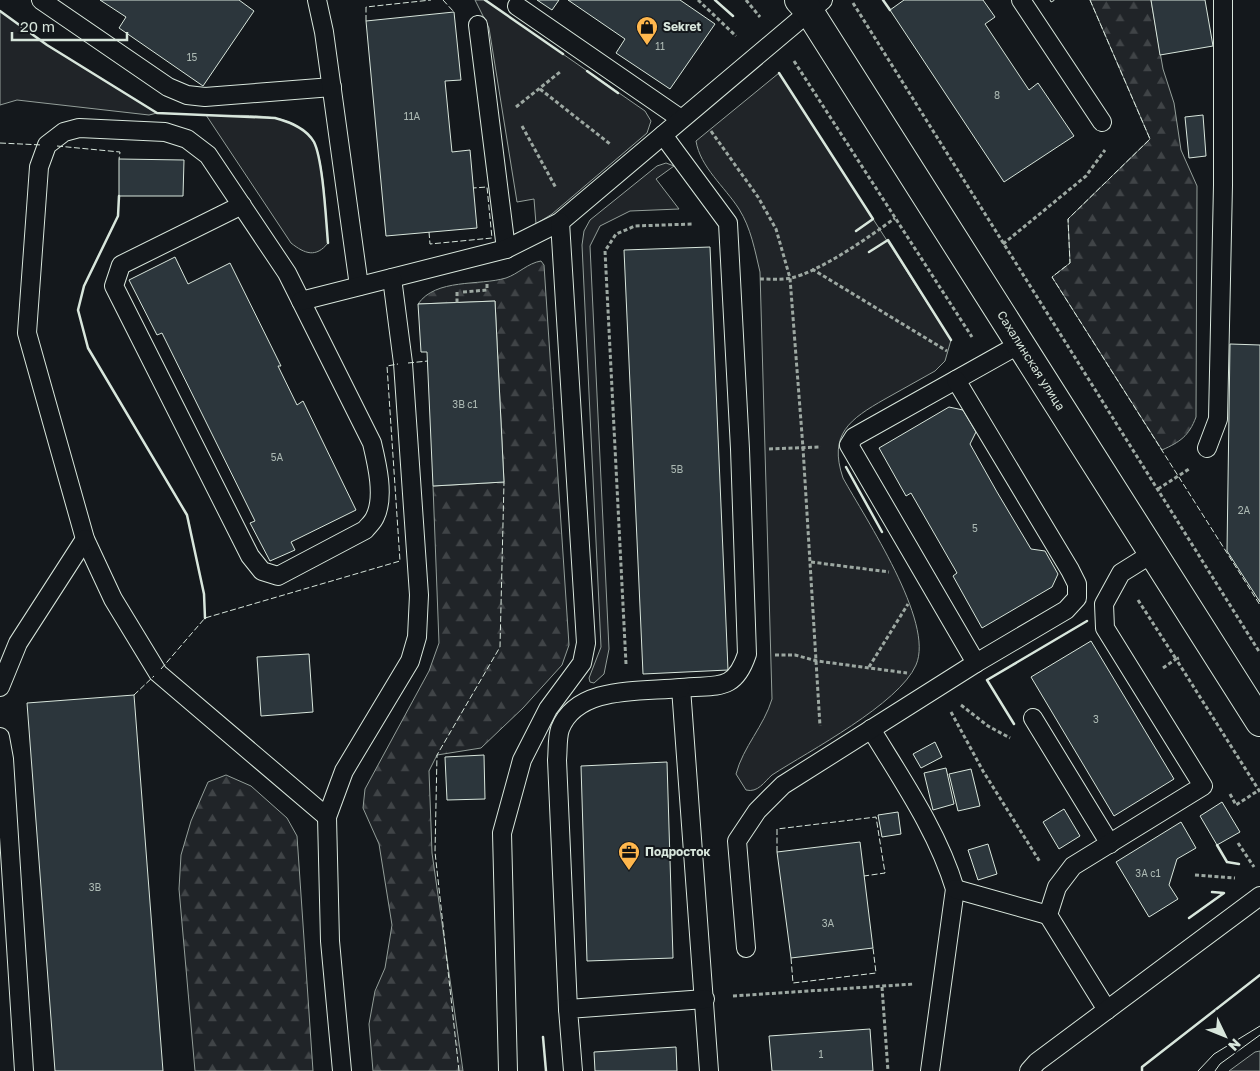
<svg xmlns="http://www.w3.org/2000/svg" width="1260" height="1071" font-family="'Golos Text',sans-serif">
  <defs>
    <pattern id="forest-firs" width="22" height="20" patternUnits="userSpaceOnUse" patternTransform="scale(1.25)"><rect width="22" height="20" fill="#202428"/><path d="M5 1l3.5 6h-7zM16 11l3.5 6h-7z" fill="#404447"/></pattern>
  </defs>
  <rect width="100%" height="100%" fill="#14181c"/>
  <g fill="#202428" stroke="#939e99">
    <polygon points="475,0 485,0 645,111 651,121 647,133 552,214 536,224 534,199 517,202 489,28"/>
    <polygon points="0,11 47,45 157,113 149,115 17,100 0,105"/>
    <path d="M779 73 951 340 945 361 935 371C918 380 902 390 885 399 850 419 828 434 843 478 865 518 935 622 916 665 899 704 809 751 772 775 764 782 758 793 746 790L736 774C743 747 764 726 772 699L760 272C755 251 751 228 739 209 725 187 700 167 696 141Z"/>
    <path d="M206 115C229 116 253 114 275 118 289 120 305 129 313 141 324 157 326 220 328 243 316 258 305 254 291 243Z"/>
    <polygon points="666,163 674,166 656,179 679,209 630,211 600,226 590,246 609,649 604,674 594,683 590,682 589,678 601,647 582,245 584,231 590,220 657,166"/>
    <polygon points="1260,1051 1260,1071 1229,1071 1255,1052"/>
  </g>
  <g fill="url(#forest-firs)" stroke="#939e99">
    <path d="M1090 0H1151L1163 69 1174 103 1181 150 1197 186 1196 417C1189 436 1180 442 1162 450L1052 277 1070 263 1068 219 1150 139Z"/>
    <path d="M541 261 544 265 569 645 562 665 523 708 481 748 437 755 429 771 432 853 463 1071H373L369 1024 375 991 385 968 392 925 379 844 363 808 365 789 429 671 439 643 433 486 504 482 495 301 418 304C436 278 479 286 506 278 518 274 528 263 541 261Z"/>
    <polygon points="226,775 251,786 287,818 297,836 313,1071 195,1071 179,889 181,855 191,821 208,782"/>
  </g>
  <g fill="#2c363c" stroke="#d8e6dc">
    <polygon points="100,0 239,0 254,11 203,86 119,28 126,17"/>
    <polygon points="537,0 559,0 552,10"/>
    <polygon points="568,0 680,0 715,24 670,89 616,53 625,39"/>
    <polygon points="904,0 983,0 995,17 985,24 1029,90 1038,83 1074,136 1004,182 890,10"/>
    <polygon points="1151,0 1205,0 1213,46 1160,55"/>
    <polygon points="454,12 461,80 445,81 452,152 470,150 477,228 386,236 366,21"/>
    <polygon points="1203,115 1206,156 1189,158 1185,117"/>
    <polygon points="119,159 184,160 183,196 119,196"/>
    <polygon points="710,247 728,670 643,674 624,250"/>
    <polygon points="175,257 188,284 230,263 281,366 278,366 297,405 303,401 356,510 291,542 295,550 270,561 250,523 255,521 162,333 157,335 129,280"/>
    <polygon points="495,301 504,482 433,486 427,352 421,352 418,304"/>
    <polygon points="1230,344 1260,345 1260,602 1227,551"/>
    <polygon points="949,407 963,410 976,432 970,444 997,492 1031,549 1045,551 1058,574 1052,587 982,628 953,576 957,573 911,493 906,496 879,448"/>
    <polygon points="1091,641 1174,779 1114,816 1031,677"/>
    <polygon points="309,654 313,712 261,716 257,657"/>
    <polygon points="134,695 163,1071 55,1071 27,703"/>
    <polygon points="935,742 942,757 921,768 913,754"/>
    <polygon points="484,755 485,799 447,800 445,757"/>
    <polygon points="667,762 673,958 587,961 581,766"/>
    <polygon points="946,768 954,804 933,810 924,773"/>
    <polygon points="971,769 980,806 958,811 949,774"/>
    <polygon points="1222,802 1240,832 1217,845 1200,816"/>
    <polygon points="1064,809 1080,836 1059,849 1043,822"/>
    <polygon points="898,812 901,834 882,837 878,815"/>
    <polygon points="1181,822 1196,848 1177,859 1169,885 1178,899 1149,917 1116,862"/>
    <polygon points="860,842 873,948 791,958 777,852"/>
    <polygon points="988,844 997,874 978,880 968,850"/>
    <polygon points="870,1029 873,1071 772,1071 769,1036"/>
    <polygon points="676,1047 677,1071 595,1071 594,1052"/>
  </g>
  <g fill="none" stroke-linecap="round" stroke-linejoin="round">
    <g stroke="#d8e6dc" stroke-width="20">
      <g id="service">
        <polyline points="41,0 168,87 187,95 205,97 332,87"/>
        <polyline points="317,0 324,32 359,286"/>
        <polyline points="1021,0 1102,122"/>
        <polyline points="517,6 681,119"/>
        <polyline points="478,25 506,249"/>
        <path d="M663 135 728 223 740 449 747 654C734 693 717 684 681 688L709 1071"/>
        <path d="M242 205 121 265 114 286 250 556 262 571 278 576 365 530C368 526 373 522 375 517 385 497 377 464 372 443L287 273 208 155 187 139 165 132 79 128 64 132 47 145 39 167 27 333 85 539 113 599 158 673 327 817"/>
        <polyline points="301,301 506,249 560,222 823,0"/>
        <polyline points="1207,448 1218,419 1223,185 1223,0"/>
        <polyline points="976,663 849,445 854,437 1020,344"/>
        <polyline points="0,687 18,643 85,539"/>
        <polyline points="1033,718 1110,844"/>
        <path d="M871 729C902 780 938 832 955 889L930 1071"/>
        <polyline points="0,737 4,759 24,1071"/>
        <polyline points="955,889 1048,915"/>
        <polyline points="746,948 737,841 757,811 783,785 976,663 1066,610 1077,598 1077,584 1070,570 956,380"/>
        <path d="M568 1009 557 760C558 750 557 738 560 729 577 685 642 692 681 688"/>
        <polyline points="1107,1010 1048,915 1057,887 1073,866 1203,786 1105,628 1104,604 1121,573 1153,553"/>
        <polyline points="342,1071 330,941 327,817 344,771 410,661 417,637 419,595 403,363 392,278"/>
        <polyline points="508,1071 502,833 522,760 548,709 582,663 586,643 560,222"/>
        <polyline points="573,1071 568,1009 705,999"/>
        <polyline points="1029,1071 1037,1062 1260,896"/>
      </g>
    </g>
    <g stroke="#d8e6dc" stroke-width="30">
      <g id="primary">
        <path id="s1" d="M799 0 809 11 1260 722"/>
      </g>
    </g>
    <g stroke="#9da8a2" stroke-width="3" stroke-dasharray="4 2.5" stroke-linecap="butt">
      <polyline points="698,0 736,36"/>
      <polyline points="746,0 760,17"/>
      <polyline points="853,3 1260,653"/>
      <polyline points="794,61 972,337"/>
      <polyline points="540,89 610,144"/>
      <polyline points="516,107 560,72"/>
      <polyline points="522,126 556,188"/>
      <polyline points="711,131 758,197 776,229 790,278 803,448 820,726"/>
      <polyline points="1003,244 1086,176 1105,150"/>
      <polyline points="812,269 947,351"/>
      <path d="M760 279C769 279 781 280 791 278 819 272 871 236 895 218"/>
      <polyline points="457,292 457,303"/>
      <polyline points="463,292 487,290 487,283"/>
      <polyline points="769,449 821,447"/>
      <polyline points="1158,489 1189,469"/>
      <polyline points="811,562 889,572"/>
      <polyline points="1138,600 1176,659 1179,658"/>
      <polyline points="775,655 795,655 817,661 907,673"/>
      <polyline points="626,664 605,251 616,234 635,226 692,224"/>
      <polyline points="869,667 908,604"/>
      <polyline points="1163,668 1176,659 1260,792"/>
      <polyline points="961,705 988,726 1010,738"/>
      <polyline points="951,712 983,771 1040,862"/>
      <polyline points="1230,794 1236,805 1259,790"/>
      <polyline points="1238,843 1254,867"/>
      <polyline points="1195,875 1235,878"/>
      <polyline points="882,987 888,1071"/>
      <polyline points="733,996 914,984"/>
    </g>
    <use href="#service" stroke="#14181c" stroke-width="18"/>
    <use href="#primary" stroke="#14181c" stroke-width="28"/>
    <g stroke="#d8e6dc" stroke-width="1">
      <polyline points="1198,1071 1214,1054 1260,1026"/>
      <polyline points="1215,1071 1220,1064 1260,1035"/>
    </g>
    <g stroke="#d8e6dc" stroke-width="1" stroke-dasharray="6 2.5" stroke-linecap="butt">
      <polyline points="443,0 454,12"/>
      <polyline points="1050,0 1051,2 1055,0"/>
      <polyline points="1090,0 1150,139 1068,219 1070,263 1052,277 1260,605"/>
      <polyline points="366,21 366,7 431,0"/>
      <polyline points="0,143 42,145"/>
      <polyline points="57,146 120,152 119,159"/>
      <polyline points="429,232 430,244 492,238 487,187 473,188"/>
      <polyline points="408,363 428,361"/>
      <polyline points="161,669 205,618 400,561 387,366 398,364"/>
      <polyline points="134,695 154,676"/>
      <polyline points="777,852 777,829 876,817 885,873 864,876"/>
      <polyline points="791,958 793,983 876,973 873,948"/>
      <polyline points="459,1071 435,852 437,755 500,647 504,482"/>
    </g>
    <g stroke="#d8e6dc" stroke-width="2.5">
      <polyline points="485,0 563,54"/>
      <polyline points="715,0 733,16"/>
      <polyline points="883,0 890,10"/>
      <path d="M0 11 47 45 157 113 275 118C290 122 306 128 314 142 323 160 326 220 328 243"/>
      <polyline points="587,71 618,93"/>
      <polyline points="779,73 873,219 856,231"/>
      <polyline points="119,196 118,216 84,286 78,310 88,348 187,515 204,594 205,618"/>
      <polyline points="869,252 888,240 951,340"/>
      <polyline points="846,467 882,532"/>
      <polyline points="1014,724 987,680 1087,621"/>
      <polyline points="1217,845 1227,862 1239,864"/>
      <polyline points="1189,918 1224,893 1212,892"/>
      <polyline points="543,1037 546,1071"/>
      <polyline points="1142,1071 1142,1067 1260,975"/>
    </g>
  </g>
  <defs>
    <g id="shop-pin" transform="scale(1.125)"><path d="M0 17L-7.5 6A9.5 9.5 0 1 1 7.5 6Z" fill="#ffb74d" stroke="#14181c"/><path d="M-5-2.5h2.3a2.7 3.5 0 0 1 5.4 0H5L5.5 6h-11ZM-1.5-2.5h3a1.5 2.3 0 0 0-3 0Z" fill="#111"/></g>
    <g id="office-pin" transform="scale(1.125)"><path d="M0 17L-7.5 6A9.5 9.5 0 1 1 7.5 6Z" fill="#ffb74d" stroke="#14181c"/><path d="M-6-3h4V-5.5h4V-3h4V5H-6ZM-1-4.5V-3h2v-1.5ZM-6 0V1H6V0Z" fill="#111"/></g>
  </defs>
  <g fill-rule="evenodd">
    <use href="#shop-pin" x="647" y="27"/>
    <use href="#office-pin" x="629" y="852"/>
  </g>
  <g text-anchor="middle" stroke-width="4" stroke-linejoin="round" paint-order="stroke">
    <g font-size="10" fill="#adbab4">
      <text x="660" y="50">11</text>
      <text x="192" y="61">15</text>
      <text x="997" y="99">8</text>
      <text x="412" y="120">11А</text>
      <text x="465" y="408">3В с1</text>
      <text x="277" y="461">5А</text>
      <text x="677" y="473">5В</text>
      <text x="1244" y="514">2А</text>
      <text x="975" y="532">5</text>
      <text x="1096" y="723">3</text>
      <text x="1148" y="877">3А с1</text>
      <text x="95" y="891">3В</text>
      <text x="828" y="927">3А</text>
      <text x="821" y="1058">1</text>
    </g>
    <g font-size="12" font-weight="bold" fill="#d8e6dc" stroke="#14181c" text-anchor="start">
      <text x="663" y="31">Sekret</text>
      <text x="645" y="856">Подросток</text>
    </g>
    <g font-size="12" fill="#d8e6dc" stroke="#14181c">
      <text dy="4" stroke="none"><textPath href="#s1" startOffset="429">Сахалинская улица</textPath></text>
    </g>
  </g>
  <g transform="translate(1225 1036) rotate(133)" stroke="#14181c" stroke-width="4" paint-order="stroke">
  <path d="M0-4L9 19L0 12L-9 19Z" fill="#d8e6dc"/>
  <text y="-8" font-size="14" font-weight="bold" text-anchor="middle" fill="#d8e6dc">N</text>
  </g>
  <path d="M12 32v8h115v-8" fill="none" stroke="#d8e6dc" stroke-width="2.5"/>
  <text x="20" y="32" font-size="15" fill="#d8e6dc" stroke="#14181c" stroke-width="4" paint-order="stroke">20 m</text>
</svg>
